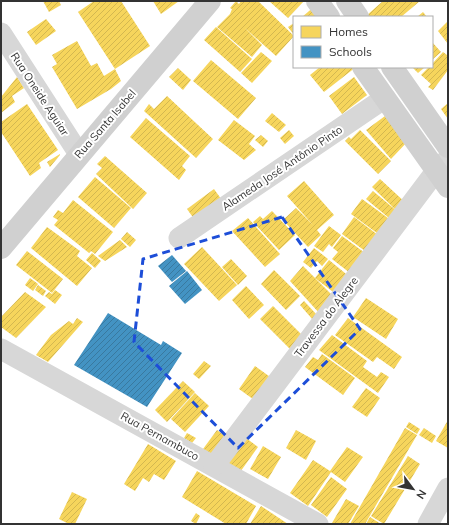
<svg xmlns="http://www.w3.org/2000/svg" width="449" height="525" font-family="Mulish,sans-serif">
  <defs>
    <pattern id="homes-hatch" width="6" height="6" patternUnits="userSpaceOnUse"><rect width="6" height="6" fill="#f6d55c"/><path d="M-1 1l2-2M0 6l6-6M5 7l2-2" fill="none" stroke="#d3b750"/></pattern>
    <pattern id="schools-hatch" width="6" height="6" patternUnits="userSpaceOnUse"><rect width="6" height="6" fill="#4393c3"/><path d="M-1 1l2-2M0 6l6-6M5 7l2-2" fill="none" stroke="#39799f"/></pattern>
  </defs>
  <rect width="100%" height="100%" fill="#fff"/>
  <g fill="url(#homes-hatch)">
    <polygon points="43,1 59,1 61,5 49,12"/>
    <polygon points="94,1 121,1 150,46 115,69 78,12"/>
    <polygon points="153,1 179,1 161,14"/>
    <polygon points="236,1 239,4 241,1 258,1 294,36 276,56 245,28 262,45 252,57 217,27 230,14 232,9 230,8"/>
    <polygon points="269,1 304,1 288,18"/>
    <polygon points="383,1 420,1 401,17 367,17 366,16"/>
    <polygon points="315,6 324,17 302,17"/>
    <polygon points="423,12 427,17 417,17"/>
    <polygon points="46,19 56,31 36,45 27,32"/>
    <polygon points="448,21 448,44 438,31"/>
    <polygon points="294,23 294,35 288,27"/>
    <polygon points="216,27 252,59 240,72 204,40"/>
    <polygon points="77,41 91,66 97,63 104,76 115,69 121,81 111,89 77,109 52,67 57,64 52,55"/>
    <polygon points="432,42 441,52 432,60"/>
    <polygon points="261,52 272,61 252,83 241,73"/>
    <polygon points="443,52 447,55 448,54 448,70 433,90 428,87 431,84 421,75 429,67 432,67 432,64"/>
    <polygon points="211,60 256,98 238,119 193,81"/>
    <polygon points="320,67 356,67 324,92 310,75"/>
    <polygon points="412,67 425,67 418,73"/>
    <polygon points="178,68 191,80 183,90 169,77"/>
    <polygon points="17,77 24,88 12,96 15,102 1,113 1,97"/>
    <polygon points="354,77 367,95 342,114 329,96"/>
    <polygon points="167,96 213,139 196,158 144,111 149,104 154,109"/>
    <polygon points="448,103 448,119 441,109"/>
    <polygon points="27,104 58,150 39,163 41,168 30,176 1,132 1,122"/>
    <polygon points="272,113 286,125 279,132 265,121"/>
    <polygon points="385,116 409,140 391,159 366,130"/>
    <polygon points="146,118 190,156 182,166 186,170 179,180 130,137"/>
    <polygon points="234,120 255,136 249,144 256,150 244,160 218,140"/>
    <polygon points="289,130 294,136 285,144 280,138"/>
    <polygon points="360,130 391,161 378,174 345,141 349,137 351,139"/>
    <polygon points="261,135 268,141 263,147 255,140"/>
    <polygon points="60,154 60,155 50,167 47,162"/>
    <polygon points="105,156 147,193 133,209 96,174 102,168 97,164"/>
    <polygon points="95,177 131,208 114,228 78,197"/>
    <polygon points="380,179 407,204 395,223 366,199 373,191 398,212 372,187"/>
    <polygon points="304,181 334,215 317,230 321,235 308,247 283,220 296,208 313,225 287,196"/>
    <polygon points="214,189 224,203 197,223 187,209"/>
    <polygon points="362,199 392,221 381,236 351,214"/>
    <polygon points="73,200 113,232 95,254 91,251 89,253 54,225 58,220 53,217 58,210 63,213"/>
    <polygon points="272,211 295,235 279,250 253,222 260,216 263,219"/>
    <polygon points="354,217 378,235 365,251 342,234"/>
    <polygon points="248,218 280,254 265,267 232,231"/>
    <polygon points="329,226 341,235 332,247 329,244 323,252 314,246"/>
    <polygon points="47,227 80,251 77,256 92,268 77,286 31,248"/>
    <polygon points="127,232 136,240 130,247 121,239"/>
    <polygon points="342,236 365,253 350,273 332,259 338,252 333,248"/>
    <polygon points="120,240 127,247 105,261 98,256"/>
    <polygon points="202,247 237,285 219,301 184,264"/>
    <polygon points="314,248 328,259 322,266 317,261 311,268 303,262"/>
    <polygon points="27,251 63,279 52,293 16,265"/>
    <polygon points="92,253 101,261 95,268 86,260"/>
    <polygon points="231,259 247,276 238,285 222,267"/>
    <polygon points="329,260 351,278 337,295 315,278"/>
    <polygon points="303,266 333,296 321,315 290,281"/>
    <polygon points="274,270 300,296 286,310 261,284"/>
    <polygon points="30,278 38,284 33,291 25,285"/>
    <polygon points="38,285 46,291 43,296 35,290"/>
    <polygon points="246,286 264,305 249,319 232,300"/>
    <polygon points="55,290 62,295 55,304 45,296 49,292 52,294"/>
    <polygon points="25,292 46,307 16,338 1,327 1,317"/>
    <polygon points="366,298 398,319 386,339 353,317"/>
    <polygon points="304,301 318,316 313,320 300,305"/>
    <polygon points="273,306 303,336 290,349 260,319"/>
    <polygon points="77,318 83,322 48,362 36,355 51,335 69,321 73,324"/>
    <polygon points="348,318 402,357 394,369 377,357 373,362 335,335"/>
    <polygon points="332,335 367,361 363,367 377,377 381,372 389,377 378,393 319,350"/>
    <polygon points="322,354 355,378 343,395 305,367 313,357 318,360"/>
    <polygon points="204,361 211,366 199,379 193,374"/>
    <polygon points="255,366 273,379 257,402 239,389"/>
    <polygon points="183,381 195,392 167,422 155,410"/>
    <polygon points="366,388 380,398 367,417 352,407"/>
    <polygon points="195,393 209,406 185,432 171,419"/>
    <polygon points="448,420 448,448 436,441"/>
    <polygon points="409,422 420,429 417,434 406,427"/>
    <polygon points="405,428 417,435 365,524 350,524"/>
    <polygon points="424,428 436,436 432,443 419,435"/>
    <polygon points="217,430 229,439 215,458 203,449"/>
    <polygon points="296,430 316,441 306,460 286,448"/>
    <polygon points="187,433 196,438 192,443 184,438"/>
    <polygon points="246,438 258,447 238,475 226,466"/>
    <polygon points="148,444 176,461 164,480 154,474 149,482 143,478 135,491 124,484"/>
    <polygon points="263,446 281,457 268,479 250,469"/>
    <polygon points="347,447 363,457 345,482 331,472 308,506 290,493 313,460 330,471"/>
    <polygon points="408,456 420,464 384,524 371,516"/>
    <polygon points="197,471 256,506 246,524 226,524 182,497"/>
    <polygon points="331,477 347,489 327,517 311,505"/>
    <polygon points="72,492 87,499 75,524 69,524 59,519"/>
    <polygon points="346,499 359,506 348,524 334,524 332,523"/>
    <polygon points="261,506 288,524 250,524"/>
    <polygon points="196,513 200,516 196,524 191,521"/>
    <polygon points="370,517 381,524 366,524"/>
  </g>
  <g fill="url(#schools-hatch)">
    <polygon points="172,255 186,271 172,282 158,266"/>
    <polygon points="187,271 202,290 185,304 169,286"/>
    <polygon points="108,313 161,345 163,341 182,353 147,407 74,365"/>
  </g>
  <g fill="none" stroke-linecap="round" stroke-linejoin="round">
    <g stroke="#d7d7d7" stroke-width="21">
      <polyline points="1,33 79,154"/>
      <polyline points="179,238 385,98"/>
      <polyline points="1,349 318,524"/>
      <polyline points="214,466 436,171 448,159"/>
      <polyline points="428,524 448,488"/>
    </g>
    <g stroke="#d0d0d0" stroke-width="22">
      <polyline points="317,1 329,17"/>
      <polyline points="347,1 358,17"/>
      <polyline points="363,67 448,187"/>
      <polyline points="392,67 448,147"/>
      <polyline points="1,248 210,1"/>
    </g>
  </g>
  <path fill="none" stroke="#1d4ed8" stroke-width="3" stroke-dasharray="8 5" stroke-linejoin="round" d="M282 217 360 329 238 448 134 342 143 259Z"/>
  <g text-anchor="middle" stroke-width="4" stroke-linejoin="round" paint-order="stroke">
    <g font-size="11" fill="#333" stroke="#fff">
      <text transform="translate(40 94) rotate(57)" y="4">Rua Oneide Aguiar</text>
      <text transform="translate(105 124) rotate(-49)" y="4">Rua Santa Isabel</text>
      <text transform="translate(282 168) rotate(-34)" y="4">Alameda José Antônio Pinto</text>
      <text transform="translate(326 317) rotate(-53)" y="4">Travessa do Alegre</text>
      <text transform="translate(160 436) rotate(29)" y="4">Rua Pernambuco</text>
    </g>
  </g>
  <rect width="449" height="525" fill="none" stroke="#333333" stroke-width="4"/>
  <rect x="293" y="16" width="140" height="52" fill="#ffffff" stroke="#adadad"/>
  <rect x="301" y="26" width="20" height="12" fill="#f6d55c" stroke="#adadad"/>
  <text x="329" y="36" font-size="12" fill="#333333">Homes</text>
  <rect x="301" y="46" width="20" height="12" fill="#4393c3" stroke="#adadad"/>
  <text x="329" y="56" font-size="12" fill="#333333">Schools</text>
  <g transform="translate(413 489) rotate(122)" stroke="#ffffff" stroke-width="3" paint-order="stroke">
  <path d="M0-3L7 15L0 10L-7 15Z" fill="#333333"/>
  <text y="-6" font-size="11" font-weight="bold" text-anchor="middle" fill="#333333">N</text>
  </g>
</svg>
